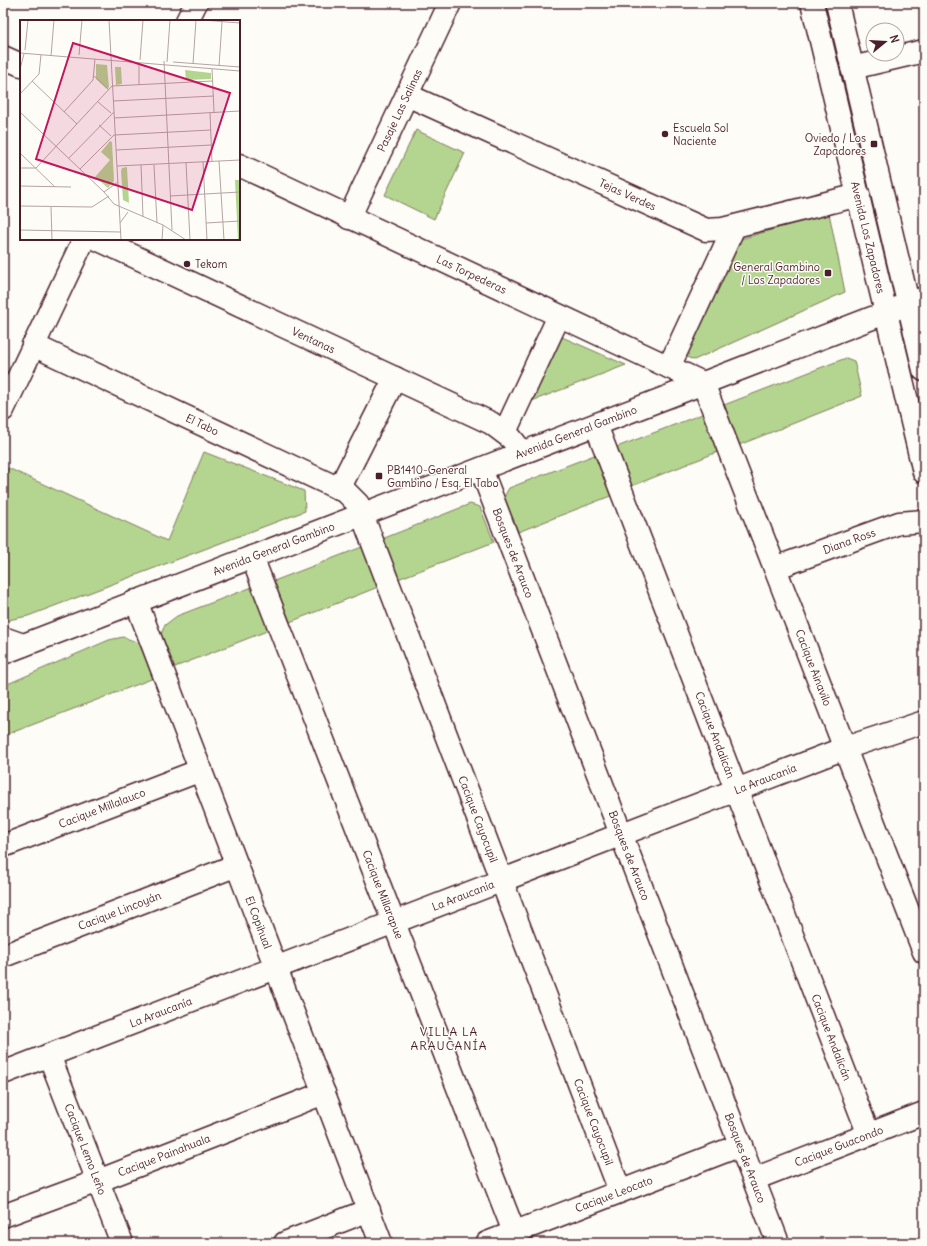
<svg xmlns="http://www.w3.org/2000/svg" width="927" height="1246" font-family="Delius,sans-serif">
  <rect width="100%" height="100%" fill="#fdfcf7"/>
  <filter id="ink" filterUnits="userSpaceOnUse"><feTurbulence type="fractalNoise" baseFrequency=".025" numOctaves="2"/><feDisplacementMap in="SourceGraphic" scale="8" xChannelSelector="R" yChannelSelector="G"/><feConvolveMatrix kernelMatrix="1 2 1 2 8 2 1 2 1" color-interpolation-filters="sRGB"/></filter>
  <g filter="url(#ink)">
    <g fill="#b4d58f" stroke="#7f7a5d">
      <polygon points="416,130 465,153 434,219 385,195"/>
      <polygon points="829,213 845,292 694,360 670,350 717,246"/>
      <polygon points="562,337 626,365 532,401"/>
      <polygon points="846,358 854,361 862,396 739,445 724,405"/>
      <polygon points="705,413 720,451 632,486 617,447"/>
      <polygon points="204,452 304,491 305,511 28,616 3,621 3,479 8,468 167,541"/>
      <polygon points="597,454 613,495 518,532 504,497 509,488"/>
      <polygon points="470,504 480,507 494,542 398,579 382,539"/>
      <polygon points="362,547 378,587 290,622 274,581"/>
      <polygon points="255,586 272,629 175,667 161,634 165,625 177,616"/>
      <polygon points="123,637 139,643 154,678 3,736 3,686 109,640"/>
    </g>
    <g fill="none" stroke-linecap="round" stroke-linejoin="round">
      <g stroke="#4a1f2b" stroke-width="25">
        <g id="minor">
          <polyline points="3,57 21,65"/>
          <polyline points="852,68 924,51"/>
          <path id="s1" d="M407 95 706 230 723 229 859 195"/>
          <path id="s2" d="M239 165 703 383 924 952"/>
          <path id="s3" d="M349 218 450 3"/>
          <path id="s4" d="M97 239 491 423 511 438 523 453"/>
          <path id="s5" d="M33 345 346 492 358 504 620 1191"/>
          <polyline points="669,367 734,227"/>
          <path id="s6" d="M596 425 869 1135"/>
          <polyline points="505,432 559,316"/>
          <path id="s7" d="M481 469 778 1243"/>
          <polyline points="339,489 395,378"/>
          <path id="s8" d="M252 557 514 1232"/>
          <path id="s9" d="M775 568 899 523 924 521"/>
          <path id="s10" d="M136 601 381 1243"/>
          <path id="s11" d="M3 846 201 770"/>
          <path id="s12" d="M3 956 237 865"/>
          <path id="s13" d="M49 1055 122 1243"/>
          <path id="s14" d="M3 1073 845 748 924 722"/>
          <path id="s15" d="M754 1179 924 1113"/>
          <path id="s16" d="M3 1216 98 1181 324 1093"/>
          <polyline points="285,1243 369,1210"/>
          <path id="s17" d="M487 1243 741 1145"/>
        </g>
      </g>
      <g stroke="#4a1f2b" stroke-width="25">
        <g id="tertiary">
          <path id="s18" d="M3 653 924 298"/>
        </g>
      </g>
      <g stroke="#4a1f2b" stroke-width="25">
        <g id="secondary">
          <path id="s19" d="M812 3 924 472"/>
          <polyline points="837,3 924,370"/>
          <polyline points="187,21 196,3"/>
          <polyline points="3,410 84,239"/>
          <polyline points="3,638 23,645"/>
        </g>
      </g>
      <use href="#minor" stroke="#fdfcf7" stroke-width="22"/>
      <use href="#tertiary" stroke="#fdfcf7" stroke-width="22"/>
      <use href="#secondary" stroke="#fdfcf7" stroke-width="22"/>
    </g>
  </g>
  <g fill="#4a1f2b" stroke="#fdfcf7" stroke-width="1.5">
    <circle cx="665" cy="134" r="4"/>
    <rect x="870" y="140" width="8" height="8" rx="2"/>
    <circle cx="187" cy="264" r="4"/>
    <rect x="824" y="269" width="8" height="8" rx="2"/>
    <rect x="375" y="472" width="8" height="8" rx="2"/>
  </g>
  <g text-anchor="middle" stroke-width="3" stroke-linejoin="round" paint-order="stroke">
    <g font-size="11" fill="#4a1f2b" stroke="#fdfcf7">
      <text dy="4" stroke="none"><textPath href="#s3" startOffset="119">Pasaje Las Salinas</textPath></text>
      <text dy="4" stroke="none"><textPath href="#s1" startOffset="242">Tejas Verdes</textPath></text>
      <text dy="4" stroke="none"><textPath href="#s19" startOffset="241">Avenida Los Zapadores</textPath></text>
      <text dy="4" stroke="none"><textPath href="#s2" startOffset="257">Las Torpederas</textPath></text>
      <text dy="4" stroke="none"><textPath href="#s4" startOffset="239">Ventanas</textPath></text>
      <text dy="4" stroke="none"><textPath href="#s5" startOffset="187">El Tabo</textPath></text>
      <text dy="4" stroke="none"><textPath href="#s18" startOffset="614">Avenida General Gambino</textPath></text>
      <text dy="4" stroke="none"><textPath href="#s9" startOffset="79">Diana Ross</textPath></text>
      <text dy="4" stroke="none"><textPath href="#s18" startOffset="290">Avenida General Gambino</textPath></text>
      <text dy="4" stroke="none"><textPath href="#s7" startOffset="90">Bosques de Arauco</textPath></text>
      <text dy="4" stroke="none"><textPath href="#s2" startOffset="818">Cacique Ainavilo</textPath></text>
      <text dy="4" stroke="none"><textPath href="#s6" startOffset="332">Cacique Andalicán</textPath></text>
      <text dy="4" stroke="none"><textPath href="#s14" startOffset="817">La Araucanía</textPath></text>
      <text dy="4" stroke="none"><textPath href="#s11" startOffset="106">Cacique Millalauco</textPath></text>
      <text dy="4" stroke="none"><textPath href="#s5" startOffset="700">Cacique Cayocupil</textPath></text>
      <text dy="4" stroke="none"><textPath href="#s7" startOffset="414">Bosques de Arauco</textPath></text>
      <text dy="4" stroke="none"><textPath href="#s8" startOffset="362">Cacique Millarapue</textPath></text>
      <text dy="4" stroke="none"><textPath href="#s14" startOffset="493">La Araucanía</textPath></text>
      <text dy="4" stroke="none"><textPath href="#s12" startOffset="125">Cacique Lincoyán</textPath></text>
      <text dy="4" stroke="none"><textPath href="#s10" startOffset="344">El Copihual</textPath></text>
      <text dy="4" stroke="none"><textPath href="#s14" startOffset="169">La Araucanía</textPath></text>
      <text dy="4" stroke="none"><textPath href="#s6" startOffset="656">Cacique Andalicán</textPath></text>
      <text dy="4" stroke="none"><textPath href="#s5" startOffset="1024">Cacique Cayocupil</textPath></text>
      <text dy="4" stroke="none"><textPath href="#s15" startOffset="91">Cacique Guacondo</textPath></text>
      <text dy="4" stroke="none"><textPath href="#s13" startOffset="101">Cacique Lemo Leño</textPath></text>
      <text dy="4" stroke="none"><textPath href="#s16" startOffset="172">Cacique Painahuala</textPath></text>
      <text dy="4" stroke="none"><textPath href="#s7" startOffset="738">Bosques de Arauco</textPath></text>
      <text dy="4" stroke="none"><textPath href="#s17" startOffset="136">Cacique Leocato</textPath></text>
    </g>
    <g font-size="11" fill="#4a1f2b" stroke="#fdfcf7" text-anchor="start">
      <text x="673" y="132">Escuela Sol<tspan x="673" dy="13">Naciente</tspan></text>
      <text x="866" y="142" text-anchor="end">Oviedo / Los<tspan x="866" dy="13">Zapadores</tspan></text>
      <text x="195" y="268">Tekom</text>
      <text x="820" y="271" text-anchor="end">General Gambino<tspan x="820" dy="13">/ Los Zapadores</tspan></text>
      <text x="387" y="474">PB1410-General<tspan x="387" dy="13">Gambino / Esq. El Tabo</tspan></text>
    </g>
    <g font-size="12" letter-spacing="1" fill="#4a1f2b" stroke="#fdfcf7">
      <text x="449" y="1036">VILLA LA<tspan x="449" dy="14">ARAUCANÍA</tspan></text>
    </g>
  </g>
  <g transform="translate(20 20)">
    <rect width="220" height="220" fill="#fdfcf7"/>
    <path d="M76 44 87 45 89 67 87 69 76 59ZM95 47H101L102 64 96 65ZM165 50 191 53V59L166 60ZM90 121 92 122 94 161 88 168 75 157 90 140 81 132ZM107 147 109 183 103 180 101 151 102 148ZM215 160H220V220H218Z" fill="#b4d58f"/>
    <path fill="none" stroke="#b5a4a5" stroke-width="1" d="M89 0 101 220M182 0 220 3M5 30 8 0M0 33 220 51M59 35 62 0M31 36 34 0M120 40 123 0M144 41 152 210M147 42 150 0M153 42 220 47M173 44 176 0M199 46 202 2M0 49 4 34M192 49 194 92M74 56 89 70M12 61 57 104M119 65V43M0 74 19 54 21 35M93 81 194 76M78 82 91 93M0 92 84 172 94 184 143 205 166 220M44 92 73 60 75 39M190 93 192 142M94 98 220 91M79 105 91 116M96 130 191 125M0 133 35 167M49 138 94 92M199 141 204 220M183 142 187 220M166 143 170 220M121 145 123 197M134 145 137 203M97 146 220 140M0 148H16M16 148 92 66 193 61M60 149 94 115 191 110M0 166 51 167M84 172 98 162M150 176 220 172M0 186 72 187 89 176M31 187 32 220M100 203 108 192M186 203 220 201M0 210 101 212M142 220 143 205"/>
    <path fill="#c2185b" fill-opacity="0.15" stroke="#c2185b" stroke-width="2" d="M53 23 210 73 172 190 16 139Z"/>
    <rect width="220" height="220" fill="none" stroke="#4a1f2b" stroke-width="2"/>
  </g>
  <rect width="927" height="1246" fill="none" stroke="#fdfcf7" stroke-width="16"/>
  <rect x="8" y="8" width="911" height="1230" fill="none" stroke="#4a1f2b" stroke-width="1.5" filter="url(#ink)"/>
  <g transform="translate(885 42) rotate(72)"><circle r="19" fill="#fdfcf7" stroke="#b5a4a5"/>
  <path d="M0-3L7 15L0 10L-7 15Z" fill="#4a1f2b"/>
  <text y="-6" font-size="11" font-weight="bold" text-anchor="middle" fill="#4a1f2b">N</text>
  </g>
</svg>
